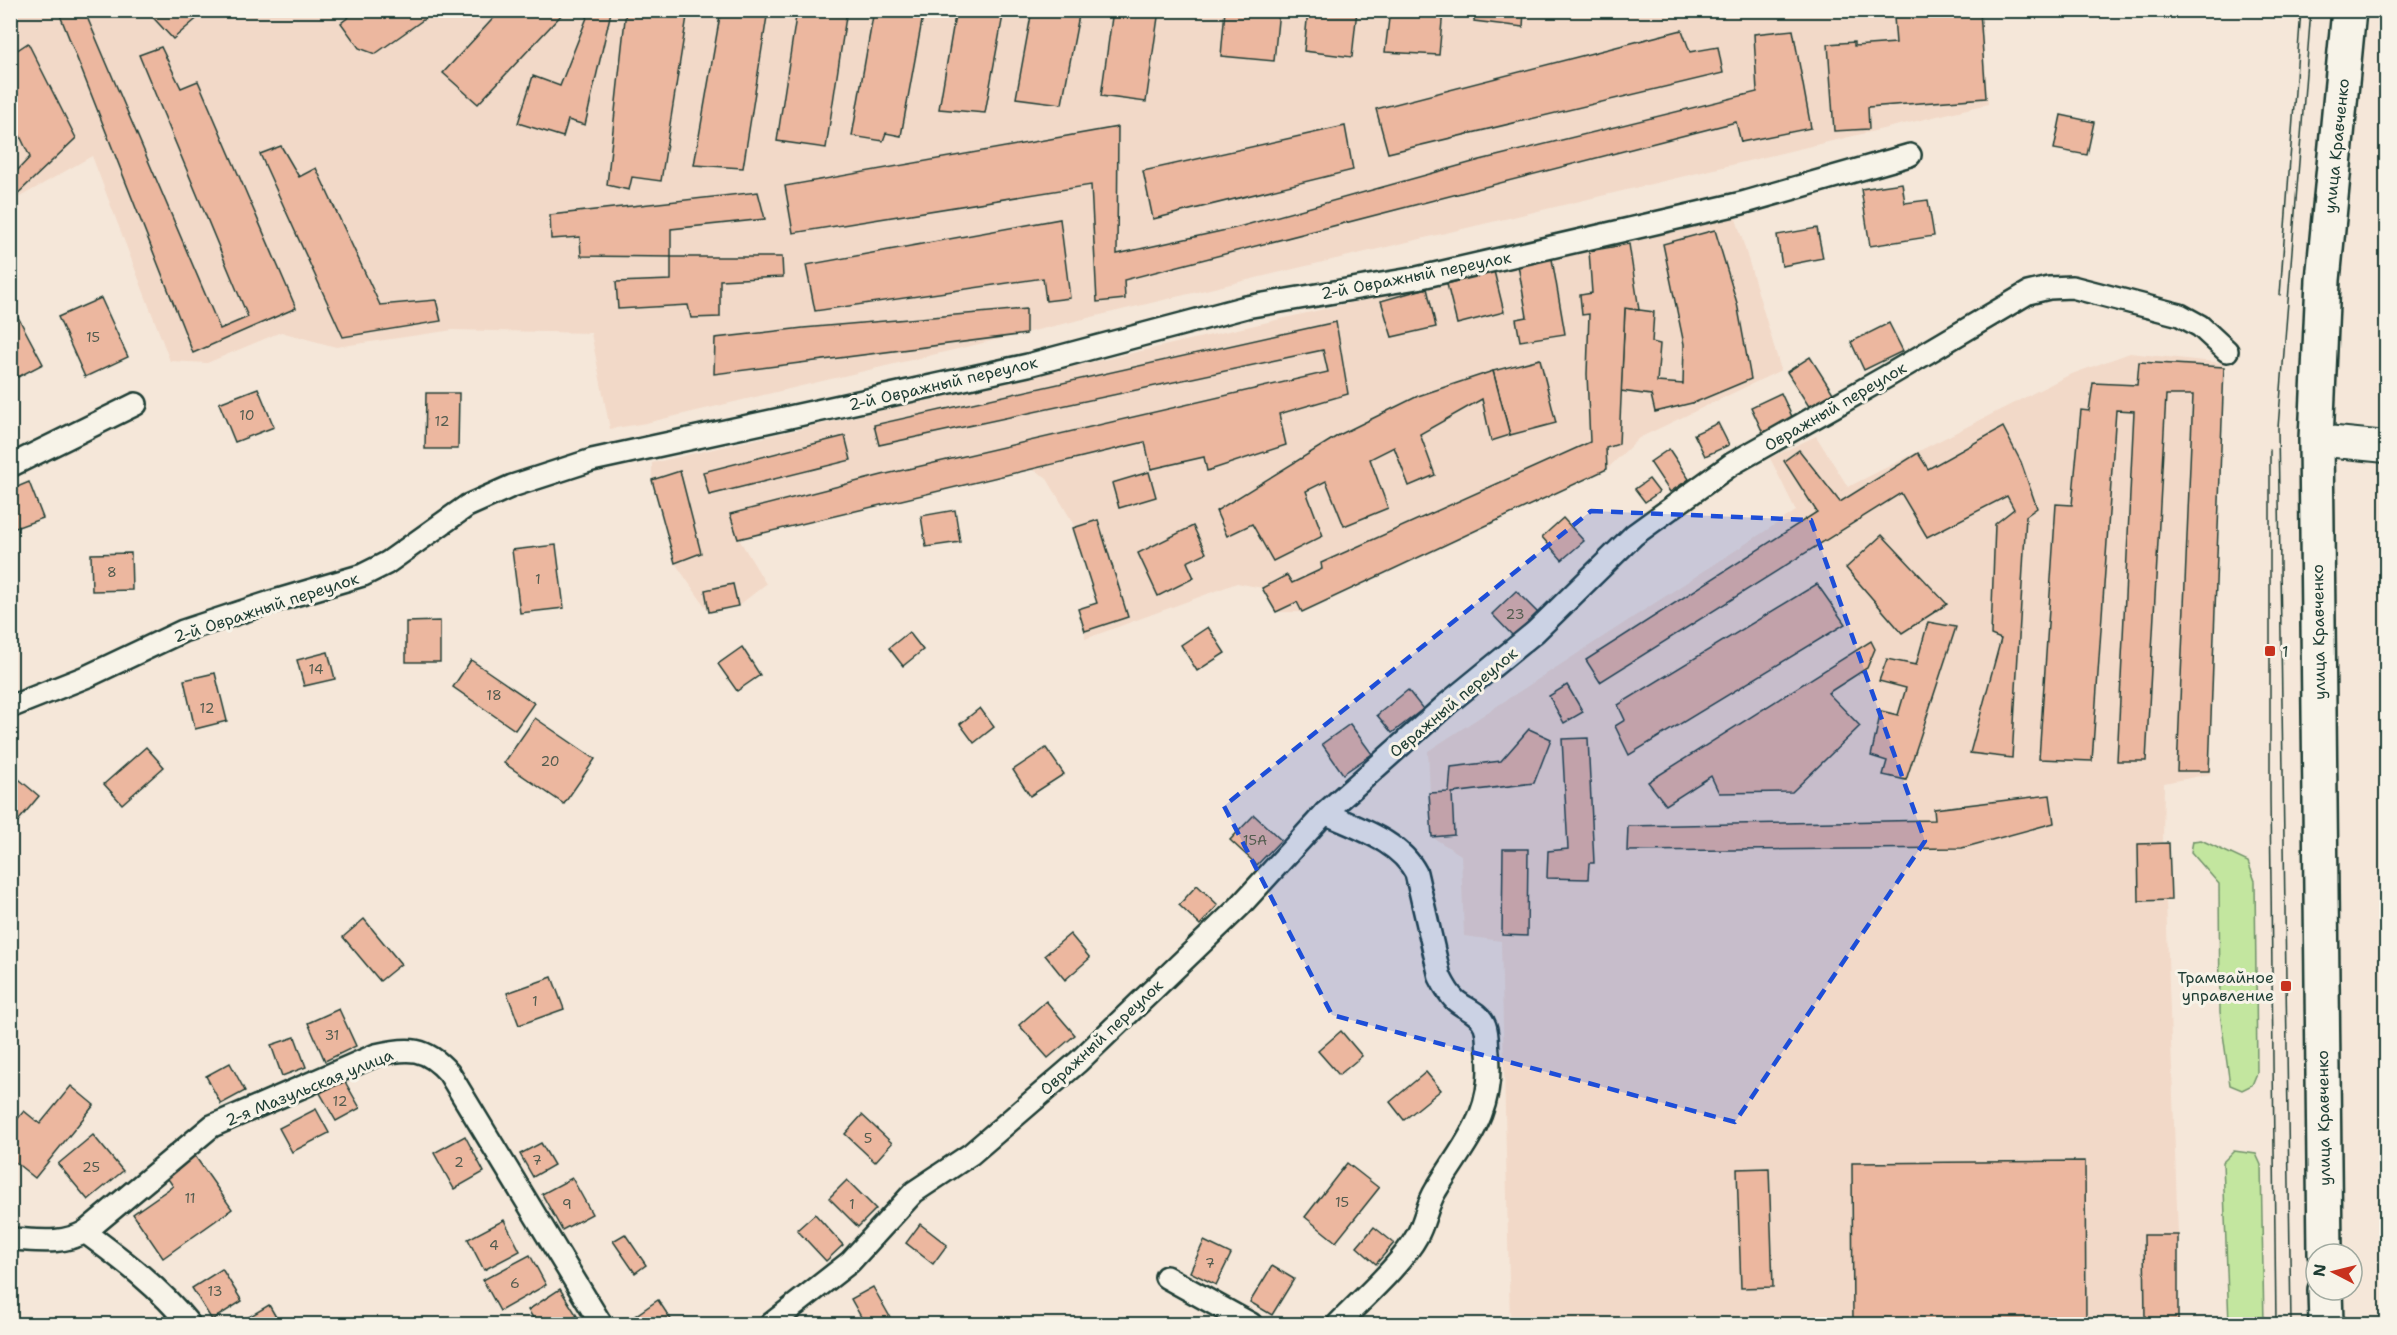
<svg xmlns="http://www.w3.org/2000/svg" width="2397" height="1335" font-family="'Shantell Sans',sans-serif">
  <rect width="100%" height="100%" fill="#f5e7d9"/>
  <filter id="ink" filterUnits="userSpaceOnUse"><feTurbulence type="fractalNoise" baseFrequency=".0167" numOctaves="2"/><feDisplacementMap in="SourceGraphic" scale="12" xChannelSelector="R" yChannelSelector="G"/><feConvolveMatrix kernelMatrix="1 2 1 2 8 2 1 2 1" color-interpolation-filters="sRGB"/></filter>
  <g filter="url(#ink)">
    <g fill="#f2d9c8">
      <polygon points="1842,10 1843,19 1981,11 1988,104 646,423 610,429 591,333 453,330 336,347 281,332 207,363 170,361 92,156 11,202 11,11"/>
      <polygon points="1735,215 1781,370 1639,438 1607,469 1302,612 1276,612 1262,588 1237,583 1085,639 1085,631 1078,609 1097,603 1072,521 1046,477 1032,469 739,539 766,584 738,606 709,612 675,563 652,480 652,463"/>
      <polygon points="2130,353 2223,363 2210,774 2164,783 2163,843 2169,843 2171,900 2166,901 2178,1235 2178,1324 1510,1324 1501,941 1464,936 1461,855 1432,837 1428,751 1796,511 1770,458 1816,436 1848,487 2069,375"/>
    </g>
    <g fill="#c3e69f" stroke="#71926a" stroke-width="1.5">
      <polygon points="2201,840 2248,862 2255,881 2257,1073 2252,1085 2242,1090 2230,1085 2220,1012 2219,884 2191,852 2193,841"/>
      <polygon points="2234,1151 2256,1154 2261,1165 2264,1324 2229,1324 2223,1162"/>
    </g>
    <g fill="#ecb79f" stroke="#1f3d34" stroke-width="1.5">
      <polygon points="58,10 84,10 220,329 248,317 139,55 161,47 181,88 198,81 296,308 193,353"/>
      <polygon points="146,10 196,10 201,15 173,39"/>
      <polygon points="358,10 437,10 375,54 359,48 341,23"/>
      <polygon points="501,10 566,10 478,104 443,73"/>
      <polygon points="590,10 611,12 585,125 568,120 563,137 518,123 533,76 560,86"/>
      <polygon points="626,10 688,10 661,181 632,177 629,190 607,185"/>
      <polygon points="721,10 768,10 743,168 694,165"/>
      <polygon points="797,10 847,10 826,148 777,141"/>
      <polygon points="874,10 924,10 901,136 886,133 883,141 852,136"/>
      <polygon points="956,10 1004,10 985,113 939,109"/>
      <polygon points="1032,10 1080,10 1062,104 1016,98"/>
      <polygon points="1113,10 1159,10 1146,102 1101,96"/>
      <polygon points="1225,10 1279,10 1274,61 1221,56"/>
      <polygon points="1308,10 1357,10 1352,57 1304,51"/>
      <polygon points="1390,10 1443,10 1439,55 1385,52"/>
      <polygon points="1475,10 1524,10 1523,27 1474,21"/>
      <polygon points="1783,10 1807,10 1807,13"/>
      <polygon points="1980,11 1986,98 1868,107 1869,129 1834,131 1828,44 1854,42 1854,46 1896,43 1894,17"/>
      <polygon points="1682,30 1690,52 1718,47 1723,73 1388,153 1376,109"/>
      <polygon points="1793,30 1811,128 1741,142 1736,122 1124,280 1125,299 1097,302 1091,185 793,233 785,186 1118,127 1117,254 1235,228 1480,160 1757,92 1754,34"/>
      <polygon points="28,43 76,138 10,201 10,166 16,172 30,157 10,115 10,55"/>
      <polygon points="2061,115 2094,122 2087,155 2054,149"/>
      <polygon points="1345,126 1353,170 1153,219 1143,171"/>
      <polygon points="281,146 299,177 316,168 380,305 436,300 441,321 343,337 260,154"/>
      <polygon points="1902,183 1905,203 1928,200 1934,236 1870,246 1861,189"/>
      <polygon points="758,192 765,219 671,229 671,257 581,256 580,237 551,239 550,215"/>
      <polygon points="1060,219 1070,298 1046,301 1043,278 815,311 806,265"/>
      <polygon points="1817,228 1823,258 1782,266 1777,235"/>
      <polygon points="1715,230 1737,303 1751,379 1696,402 1655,412 1651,395 1621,391 1625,308 1654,312 1652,342 1660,344 1657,382 1683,384 1684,344 1663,244"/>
      <polygon points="1629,244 1639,310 1625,308 1619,444 1606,448 1607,469 1302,612 1297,602 1276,612 1262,588 1287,575 1292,583 1322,569 1321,563 1590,442 1587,374 1589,314 1582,315 1580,295 1592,293 1589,251"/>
      <polygon points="671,257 782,257 783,277 720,280 720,317 691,318 688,305 618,309 616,282 671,280"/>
      <polygon points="1552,259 1565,334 1520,341 1516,319 1527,317 1518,265"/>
      <polygon points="1494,271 1504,312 1457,324 1447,284"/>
      <polygon points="1427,288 1436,327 1392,337 1381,301"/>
      <polygon points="101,298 128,357 85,377 58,317"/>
      <polygon points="10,302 43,364 18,377 10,364"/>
      <polygon points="1026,309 1026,334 714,374 715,338 803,328"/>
      <polygon points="1336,322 1348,394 1279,414 1286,445 1207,471 1204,457 1151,469 1145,442 738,539 730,514 882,475 1328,372 1323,350 879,445 874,425"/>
      <polygon points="1889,323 1903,351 1864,370 1851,342"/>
      <polygon points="1810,357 1833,393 1810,408 1787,372"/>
      <polygon points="1540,359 1556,423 1510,435 1493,371"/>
      <polygon points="2139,362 2224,367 2209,771 2177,771 2193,395 2166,395 2146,761 2117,761 2134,411 2116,410 2092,761 2039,759 2056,504 2072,505 2081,410 2089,411 2093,383 2137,385"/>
      <polygon points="1493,371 1510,435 1491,441 1482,399 1420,434 1435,475 1409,486 1394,447 1370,459 1388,508 1344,526 1326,481 1306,491 1323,536 1273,561 1252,524 1227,536 1216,511 1339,435 1418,396"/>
      <polygon points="258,388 274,427 235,442 219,403"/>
      <polygon points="426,393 459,393 458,449 425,449"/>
      <polygon points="1781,393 1794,421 1764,435 1751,407"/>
      <polygon points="1718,423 1729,445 1705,456 1694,434"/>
      <polygon points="2003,427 2021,462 2037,508 2026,516 2012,758 1970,753 2001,639 1991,635 1995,524 2014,509 2007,496 1927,537 1901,493 1600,682 1586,660 1817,512 1784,461 1799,450 1840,502 1918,453 1928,469"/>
      <polygon points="845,436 851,460 709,495 703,472"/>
      <polygon points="1669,449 1689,479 1670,492 1650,462"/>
      <polygon points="680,471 701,553 675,563 652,480"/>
      <polygon points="1149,472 1156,497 1119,508 1112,483"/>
      <polygon points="1649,479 1659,492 1645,502 1635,489"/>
      <polygon points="29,482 43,518 10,530 10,490"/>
      <polygon points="955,510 960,542 926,547 921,516"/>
      <polygon points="1563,518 1584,541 1562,560 1542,537"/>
      <polygon points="1098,520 1128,617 1085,631 1078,609 1097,603 1073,528"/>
      <polygon points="1193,526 1206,553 1187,562 1194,578 1158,596 1138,553"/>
      <polygon points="1882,535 1947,604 1902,633 1846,568"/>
      <polygon points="556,545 564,608 520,613 512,550"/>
      <polygon points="131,553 132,590 92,591 91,554"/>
      <polygon points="733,584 738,606 709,612 705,590"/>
      <polygon points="1817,584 1845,624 1629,755 1615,726 1625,720 1618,705"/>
      <polygon points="1516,591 1538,613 1513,636 1492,614"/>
      <polygon points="440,621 440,662 406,662 406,622"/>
      <polygon points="1928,622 1956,627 1906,780 1883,775 1887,761 1871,756 1881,711 1898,715 1906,688 1879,681 1887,659 1916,665"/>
      <polygon points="1208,627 1225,653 1197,671 1181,645"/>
      <polygon points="909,632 923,650 903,666 889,648"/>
      <polygon points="1871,641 1875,649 1867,668 1828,693 1860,726 1792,792 1719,793 1711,776 1666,805 1648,782"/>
      <polygon points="742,647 760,675 737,691 718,664"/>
      <polygon points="328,652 335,679 304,686 297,660"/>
      <polygon points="471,660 534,703 515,730 453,687"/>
      <polygon points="215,673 227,721 195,729 184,680"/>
      <polygon points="1567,685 1583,712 1564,723 1549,696"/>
      <polygon points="1408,690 1423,709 1392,733 1377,715"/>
      <polygon points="980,708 994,727 974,743 960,724"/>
      <polygon points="535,718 595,759 564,804 504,763"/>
      <polygon points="1350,724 1372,754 1343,774 1322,744"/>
      <polygon points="1529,729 1551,739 1534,783 1452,793 1454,835 1432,837 1429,793 1449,792 1451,767 1501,761"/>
      <polygon points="1588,738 1594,863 1589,863 1588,879 1547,878 1548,851 1568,849 1562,739"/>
      <polygon points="146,747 164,767 122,804 104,784"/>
      <polygon points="1046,748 1064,774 1030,796 1013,770"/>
      <polygon points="14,775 39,796 14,826 10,823 10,780"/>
      <polygon points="2050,795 2054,823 1962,848 1627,851 1628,826 1935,820 1934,809"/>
      <polygon points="1254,815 1281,840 1257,865 1230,840"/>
      <polygon points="2169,843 2171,900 2139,901 2138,844"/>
      <polygon points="1503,849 1528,849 1527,936 1502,935"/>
      <polygon points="1197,885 1218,905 1200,925 1179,905"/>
      <polygon points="364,919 401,964 380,981 343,937"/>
      <polygon points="1070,934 1090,958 1065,980 1045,955"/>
      <polygon points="552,977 564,1009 519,1025 507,993"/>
      <polygon points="1046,1001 1075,1035 1048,1058 1019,1025"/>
      <polygon points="339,1009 356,1046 325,1061 308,1023"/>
      <polygon points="1341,1031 1362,1056 1339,1075 1318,1051"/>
      <polygon points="295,1037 306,1067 282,1076 271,1045"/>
      <polygon points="230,1063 245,1091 221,1104 206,1076"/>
      <polygon points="1426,1072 1441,1090 1404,1120 1390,1102"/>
      <polygon points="344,1080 360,1108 336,1121 320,1093"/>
      <polygon points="71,1086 94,1105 35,1178 10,1158 10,1128 24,1111 40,1124"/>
      <polygon points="316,1109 329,1133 292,1152 279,1128"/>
      <polygon points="862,1115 892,1143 875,1162 845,1134"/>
      <polygon points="93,1135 123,1171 88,1200 58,1164"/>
      <polygon points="465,1136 484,1172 454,1189 434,1153"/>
      <polygon points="541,1143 554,1165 533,1177 520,1154"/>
      <polygon points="195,1156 232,1209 163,1258 133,1214 173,1186 166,1176"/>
      <polygon points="2085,1161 2086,1324 1853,1324 1852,1163"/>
      <polygon points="1347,1163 1379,1188 1336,1242 1305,1217"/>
      <polygon points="1769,1168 1773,1287 1741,1288 1737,1169"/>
      <polygon points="572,1178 592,1214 562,1230 542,1194"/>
      <polygon points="847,1180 876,1209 858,1227 829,1198"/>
      <polygon points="815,1214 843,1245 826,1261 797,1230"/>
      <polygon points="504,1220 520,1251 484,1270 468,1239"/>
      <polygon points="920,1224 947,1245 933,1264 906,1243"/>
      <polygon points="1374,1227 1394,1243 1376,1264 1357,1247"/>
      <polygon points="625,1234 646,1265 635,1273 613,1241"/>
      <polygon points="2144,1235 2178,1235 2178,1321 2145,1321"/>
      <polygon points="1204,1241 1231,1254 1216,1285 1190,1272"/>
      <polygon points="530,1255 546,1285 500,1311 483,1280"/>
      <polygon points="1272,1266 1294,1279 1272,1315 1250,1302"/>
      <polygon points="222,1269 242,1301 212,1320 192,1288"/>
      <polygon points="873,1287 894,1324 865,1324 851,1299"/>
      <polygon points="560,1289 577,1316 564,1324 537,1324 528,1310"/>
      <polygon points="658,1300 674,1324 632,1324 629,1320"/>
      <polygon points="269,1305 280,1324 237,1324"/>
    </g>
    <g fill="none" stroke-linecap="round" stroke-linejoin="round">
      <g stroke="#1f3d34" stroke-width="26">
        <g id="minor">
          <polyline points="10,466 136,404"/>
          <polyline points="10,707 88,676 183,631 271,602 363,575 387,563 467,506 512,486 592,460 1028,365 1246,307 1417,278 1742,203 1910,155"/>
          <path d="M1325 813C1356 828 1399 840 1416 873L1440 977C1444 985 1448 993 1455 1000 1465 1009 1480 1012 1485 1026 1488 1034 1487 1045 1488 1053 1495 1114 1464 1143 1436 1190 1427 1204 1425 1222 1417 1236 1402 1264 1360 1301 1338 1324"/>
          <path d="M85 1232C123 1260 160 1288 189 1324"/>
          <path d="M10 1239C36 1240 62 1245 85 1232L212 1126 376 1055C409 1047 426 1047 449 1073L601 1324"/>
          <polyline points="1166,1277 1251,1324"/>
          <polyline points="771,1324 850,1262 914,1192 971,1154 1078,1062 1239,907 1325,813 1447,704 1535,632 1634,535 1732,464 1886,377 2028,293 2049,288 2072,287 2180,315 2200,326 2227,351"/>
        </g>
      </g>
      <g stroke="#1f3d34" stroke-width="34">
        <polyline id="secondary" points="2316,440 2386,447"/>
      </g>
      <g stroke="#1f3d34" stroke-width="38">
        <g id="primary">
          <polyline points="2325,1254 2316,440 2323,280 2349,10"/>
          <polyline points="2325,1290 2326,1324"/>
        </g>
      </g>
      <use href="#minor" stroke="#f7f3e8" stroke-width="21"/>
      <use href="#secondary" stroke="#f7f3e8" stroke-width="30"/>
      <use href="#primary" stroke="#f7f3e8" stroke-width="33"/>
      <g stroke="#1f3d34" stroke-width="1.5">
        <polyline points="2280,295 2301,10"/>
        <polyline points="2270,450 2270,797 2276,1324"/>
        <polyline points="2291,1324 2278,428 2311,10"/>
      </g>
    </g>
  </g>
  <path fill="#1d4ed8" fill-opacity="0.2" stroke="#1d4ed8" stroke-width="4.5" stroke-dasharray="12 8" stroke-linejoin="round" d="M1591 511 1811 520 1925 841 1735 1122 1332 1015 1224 806Z"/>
  <g fill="#c8321e" stroke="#f7f3e8" stroke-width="2">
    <rect x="2264" y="645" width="12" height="12" rx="3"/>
    <rect x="2280" y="980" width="12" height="12" rx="3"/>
  </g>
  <g text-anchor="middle" stroke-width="6" stroke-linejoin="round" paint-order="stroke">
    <g font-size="14" fill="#525c4f">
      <text x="93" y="342">15</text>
      <text x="247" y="420">10</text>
      <text x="442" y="426">12</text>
      <text x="112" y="577">8</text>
      <text x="538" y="584">1</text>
      <text x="1515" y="619">23</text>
      <text x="316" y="674">14</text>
      <text x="494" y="700">18</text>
      <text x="207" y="713">12</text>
      <text x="550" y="766">20</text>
      <text x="1255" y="845">15А</text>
      <text x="535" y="1006">1</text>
      <text x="332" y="1040">31</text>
      <text x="340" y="1106">12</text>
      <text x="868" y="1143">5</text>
      <text x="537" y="1165">7</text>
      <text x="459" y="1167">2</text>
      <text x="91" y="1172">25</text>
      <text x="190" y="1203">11</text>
      <text x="1342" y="1207">15</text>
      <text x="567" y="1209">9</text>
      <text x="852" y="1209">1</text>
      <text x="494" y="1250">4</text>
      <text x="1210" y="1268">7</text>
      <text x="515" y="1288">6</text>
      <text x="215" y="1296">13</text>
    </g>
    <g font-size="16" fill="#1f3d34" stroke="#f7f3e8">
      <text transform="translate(2336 146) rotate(-84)" y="6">улица Кравченко</text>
      <text transform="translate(1416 275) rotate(-11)" y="6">2-й Овражный переулок</text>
      <text transform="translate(943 383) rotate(-13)" y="6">2-й Овражный переулок</text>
      <text transform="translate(1835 406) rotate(-30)" y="6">Овражный переулок</text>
      <text transform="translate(266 607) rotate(-18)" y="6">2-й Овражный переулок</text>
      <text transform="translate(2318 632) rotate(-91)" y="6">улица Кравченко</text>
      <text transform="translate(1453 702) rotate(-40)" y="6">Овражный переулок</text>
      <text transform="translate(1101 1037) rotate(-43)" y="6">Овражный переулок</text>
      <text transform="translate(309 1087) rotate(-22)" y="6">2-я Мазульская улица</text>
      <text transform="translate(2323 1118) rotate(-91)" y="6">улица Кравченко</text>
    </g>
    <g font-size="16" fill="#1f3d34" stroke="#f7f3e8" text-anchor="start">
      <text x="2282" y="657">1</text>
      <text x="2274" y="983" text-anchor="end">Трамвайное<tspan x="2274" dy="18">управление</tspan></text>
    </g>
  </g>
  <rect width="2397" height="1335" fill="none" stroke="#f7f3e8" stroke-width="36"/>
  <rect x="18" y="18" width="2361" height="1299" fill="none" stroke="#1f3d34" stroke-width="2" filter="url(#ink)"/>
  <g transform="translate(2334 1272) rotate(277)"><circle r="28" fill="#f7f3e8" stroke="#a1aaa0" stroke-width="1.5"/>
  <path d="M0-4.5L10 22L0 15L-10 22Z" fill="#c8321e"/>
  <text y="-9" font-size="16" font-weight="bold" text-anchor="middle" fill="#1f3d34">N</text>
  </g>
</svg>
